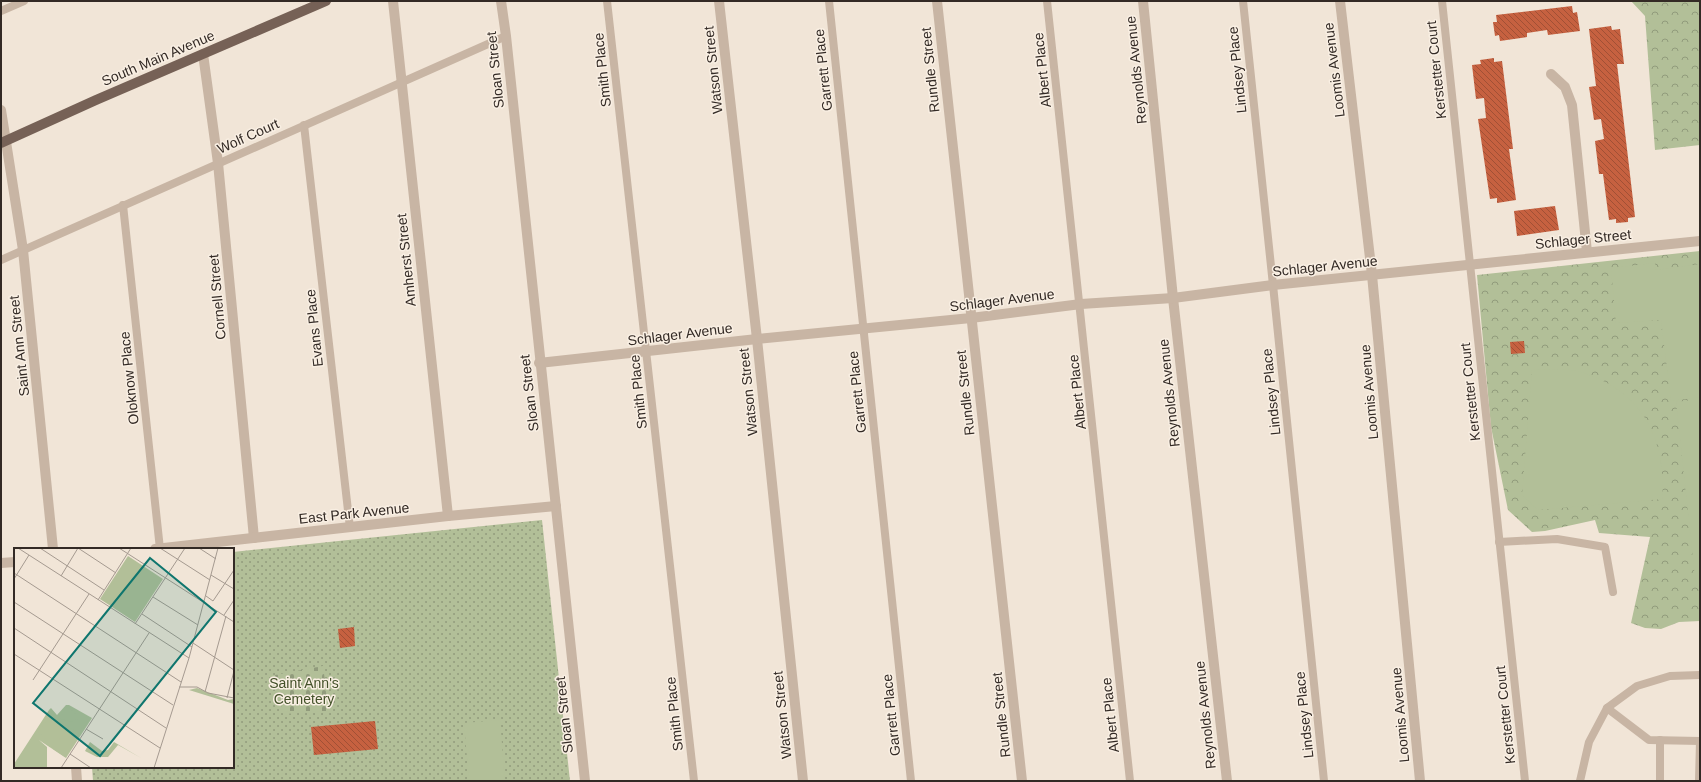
<svg xmlns="http://www.w3.org/2000/svg" width="1701" height="782" font-family="Helvetica,sans-serif">
  <defs>
    <pattern id="grass-dots" width="8" height="8" patternUnits="userSpaceOnUse"><rect width="8" height="8" fill="#b2bf98"/><path d="M2 2h.1M6 6h.1" fill="none" stroke="#919b7c" stroke-width="1.8" stroke-linecap="round"/></pattern>
    <pattern id="forest-crowns" width="20" height="18" patternUnits="userSpaceOnUse"><rect width="20" height="18" fill="#b2bf98"/><path d="M2 6a3 3 0 1 1 6 0M12 15a3 3 0 1 1 6 0" fill="none" stroke="#919b7c"/></pattern>
    <pattern id="cemetery-stones" width="16" height="16" patternUnits="userSpaceOnUse"><rect width="16" height="16" fill="#b2bf98"/><path d="M2 7V4a2 2 0 0 1 4 0v3zM10 15v-3a2 2 0 0 1 4 0v3z" fill="#919b7c"/></pattern>
    <pattern id="building-back-hatch" width="6" height="6" patternUnits="userSpaceOnUse"><rect width="6" height="6" fill="#c66140"/><path d="M-1 5l2 2M0 0l6 6M5-1l2 2" fill="none" stroke="#a15035"/></pattern>
  </defs>
  <rect width="100%" height="100%" fill="#f1e5d7"/>
  <polygon fill="url(#grass-dots)" points="542,520 570,781 93,781 92,767 233,767 233,552"/>
  <g fill="url(#forest-crowns)">
    <polygon points="1631,1 1700,1 1700,145 1655,150 1645,16"/>
    <polygon points="1700,251 1700,621 1679,622 1661,629 1645,628 1631,623 1650,537 1599,533 1595,520 1545,531 1532,532 1508,510 1491,427 1477,275"/>
  </g>
  <polygon fill="url(#cemetery-stones)" points="323,666 329,711 283,714 275,675"/>
  <g fill="#b2bf98">
    <polygon points="1655,263 1656,270 1700,264 1700,397 1671,401 1661,320 1616,323 1611,268"/>
    <path d="M1551 369C1560 370 1572 369 1581 372 1622 385 1650 411 1659 453 1663 468 1662 484 1663 499L1538 510 1522 495 1532 370Z"/>
    <polygon points="1700,399 1700,587 1696,587 1676,402"/>
    <polygon points="500,720 505,781 469,781 464,723"/>
  </g>
  <g fill="url(#building-back-hatch)">
    <polygon points="1572,6 1573,13 1577,12 1580,31 1548,35 1547,30 1527,33 1527,37 1500,41 1499,35 1495,36 1493,22 1497,22 1496,15"/>
    <polygon points="1611,26 1612,30 1620,29 1624,64 1617,64 1635,217 1628,218 1628,222 1616,223 1616,219 1609,220 1603,174 1599,174 1595,141 1604,139 1601,119 1594,120 1589,87 1596,86 1589,29"/>
    <polygon points="1494,58 1494,62 1502,61 1513,149 1509,149 1516,200 1497,203 1497,198 1490,199 1478,119 1486,118 1484,98 1476,99 1472,65 1481,64 1480,60"/>
    <polygon points="1555,206 1559,230 1517,236 1514,211"/>
    <polygon points="1524,341 1525,353 1511,354 1510,342"/>
    <polygon points="354,627 355,646 340,648 338,629"/>
    <polygon points="375,721 378,749 314,755 311,727"/>
  </g>
  <g fill="none" stroke-linecap="round" stroke-linejoin="round">
    <g stroke="#c8b5a4" stroke-width="8">
      <polyline points="607,1 694,781"/>
      <polyline points="829,1 911,781"/>
      <polyline points="1047,1 1130,781"/>
      <polyline points="1243,1 1273,285 1324,781"/>
      <polyline points="1442,1 1525,781"/>
      <polyline points="1,11 24,1"/>
      <polyline points="304,125 350,528"/>
      <polyline points="123,205 160,549"/>
      <polyline points="1,260 506,36"/>
      <polyline points="1499,542 1557,539 1605,547 1613,592"/>
      <polyline points="1607,708 1649,740 1700,741"/>
      <polyline points="1660,740 1660,781"/>
      <polyline points="1580,781 1589,742 1607,708 1637,686 1670,676 1700,675"/>
      <polyline points="1699,781 1700,741"/>
    </g>
    <g stroke="#c8b5a4" stroke-width="10">
      <polyline points="393,1 448,516"/>
      <path d="M501 1 506 36C531 285 559 533 585 781"/>
      <polyline points="719,1 757,339 803,781"/>
      <polyline points="937,1 1022,781"/>
      <polyline points="1143,1 1173,298 1227,781"/>
      <polyline points="1340,1 1372,275 1420,781"/>
      <polyline points="203,54 218,163 254,538"/>
      <polyline points="1551,74 1565,87 1572,105 1587,252"/>
      <polyline points="1,110 23,250 53,549"/>
      <polyline points="539,363 757,339 971,318 1081,304 1173,298 1273,285 1700,241"/>
      <polyline points="155,549 448,516 556,506"/>
      <polyline points="1,563 15,562"/>
      <polyline points="76,767 77,781"/>
    </g>
    <polyline stroke="#766156" stroke-width="10" points="1,143 96,100 326,1"/>
  </g>
  <g text-anchor="middle" stroke-width="3" stroke-linejoin="round" paint-order="stroke">
    <g font-size="14" fill="#332a25" stroke="#f9efe3">
      <text transform="translate(158 58) rotate(-23)" y="5">South Main Avenue</text>
      <text transform="translate(495 70) rotate(-96)" y="5">Sloan Street</text>
      <text transform="translate(602 70) rotate(-96)" y="5">Smith Place</text>
      <text transform="translate(713 70) rotate(-96)" y="5">Watson Street</text>
      <text transform="translate(823 70) rotate(-96)" y="5">Garrett Place</text>
      <text transform="translate(930 70) rotate(-96)" y="5">Rundle Street</text>
      <text transform="translate(1042 70) rotate(-96)" y="5">Albert Place</text>
      <text transform="translate(1136 70) rotate(-96)" y="5">Reynolds Avenue</text>
      <text transform="translate(1237 70) rotate(-96)" y="5">Lindsey Place</text>
      <text transform="translate(1334 70) rotate(-97)" y="5">Loomis Avenue</text>
      <text transform="translate(1436 70) rotate(-96)" y="5">Kerstetter Court</text>
      <text transform="translate(248 136) rotate(-24)" y="5">Wolf Court</text>
      <text transform="translate(1583 239) rotate(-6)" y="5">Schlager Street</text>
      <text transform="translate(406 260) rotate(-96)" y="5">Amherst Street</text>
      <text transform="translate(1325 266) rotate(-6)" y="5">Schlager Avenue</text>
      <text transform="translate(217 297) rotate(-95)" y="5">Cornell Street</text>
      <text transform="translate(1002 300) rotate(-7)" y="5">Schlager Avenue</text>
      <text transform="translate(314 328) rotate(-96)" y="5">Evans Place</text>
      <text transform="translate(680 334) rotate(-7)" y="5">Schlager Avenue</text>
      <text transform="translate(19 346) rotate(-96)" y="5">Saint Ann Street</text>
      <text transform="translate(129 378) rotate(-96)" y="5">Oloknow Place</text>
      <text transform="translate(638 392) rotate(-96)" y="5">Smith Place</text>
      <text transform="translate(748 392) rotate(-96)" y="5">Watson Street</text>
      <text transform="translate(857 392) rotate(-96)" y="5">Garrett Place</text>
      <text transform="translate(1077 392) rotate(-96)" y="5">Albert Place</text>
      <text transform="translate(1271 392) rotate(-96)" y="5">Lindsey Place</text>
      <text transform="translate(1369 392) rotate(-95)" y="5">Loomis Avenue</text>
      <text transform="translate(1470 392) rotate(-96)" y="5">Kerstetter Court</text>
      <text transform="translate(529 393) rotate(-97)" y="5">Sloan Street</text>
      <text transform="translate(965 393) rotate(-96)" y="5">Rundle Street</text>
      <text transform="translate(1169 393) rotate(-96)" y="5">Reynolds Avenue</text>
      <text transform="translate(354 513) rotate(-6)" y="5">East Park Avenue</text>
      <text transform="translate(674 714) rotate(-96)" y="5">Smith Place</text>
      <text transform="translate(564 715) rotate(-96)" y="5">Sloan Street</text>
      <text transform="translate(782 715) rotate(-96)" y="5">Watson Street</text>
      <text transform="translate(891 715) rotate(-96)" y="5">Garrett Place</text>
      <text transform="translate(1001 715) rotate(-96)" y="5">Rundle Street</text>
      <text transform="translate(1110 715) rotate(-96)" y="5">Albert Place</text>
      <text transform="translate(1205 715) rotate(-96)" y="5">Reynolds Avenue</text>
      <text transform="translate(1304 715) rotate(-96)" y="5">Lindsey Place</text>
      <text transform="translate(1400 715) rotate(-95)" y="5">Loomis Avenue</text>
      <text transform="translate(1505 715) rotate(-96)" y="5">Kerstetter Court</text>
    </g>
    <g font-size="14" fill="#435129" stroke="#f9efe3">
      <text x="304" y="688">Saint Ann's<tspan x="304" dy="16">Cemetery</tspan></text>
    </g>
  </g>
  <g transform="translate(14 548)">
    <rect width="220" height="220" fill="#f1e5d7"/>
    <path d="M114 8 149 31 121 74 86 51Z" fill="#b2bf98"/>
    <path d="M183 140 214 152 220 151V156L175 142ZM52 157H55L78 170 52 210 25 192 33 199V220H0V216L35 162 37 160 43 167ZM76 194 88 203 94 202 100 194 127 210 104 197 94 209H83L71 203Z" fill="#b2bf98"/>
    <path d="M53 159 66 169 59 174 46 171ZM36 168 61 183 64 179 69 182 51 209 39 201 46 190 36 199 29 194 32 190 24 185Z" fill="#b2bf98"/>
    <path fill="none" stroke="#a59a90" stroke-width="1" d="M4 0 175 110M26 0 90 42M64 0 102 25M105 0 220 74M146 0 196 32M185 0 202 11M0 25 167 134M197 27 220 41M47 28 64 0M0 31 15 7M192 48 199 53 220 22M139 49 184 77M84 52 117 0M0 54 159 157M128 66 178 99M210 67 220 52M121 76 171 0M0 80 152 180M179 95 220 122M0 106 146 200M19 132 75 46M165 139H183L194 145 220 150M191 144 212 68M213 150 220 123M72 181 89 191M56 206 77 220M47 220 135 85M140 220 175 110 204 0"/>
    <path fill="#0f766e" fill-opacity="0.15" stroke="#0f766e" stroke-width="2" d="M136 10 202 64 86 208 19 155Z"/>
    <rect width="220" height="220" fill="none" stroke="#332a25" stroke-width="2"/>
  </g>
  <rect width="1701" height="782" fill="none" stroke="#332a25" stroke-width="4"/>
</svg>
